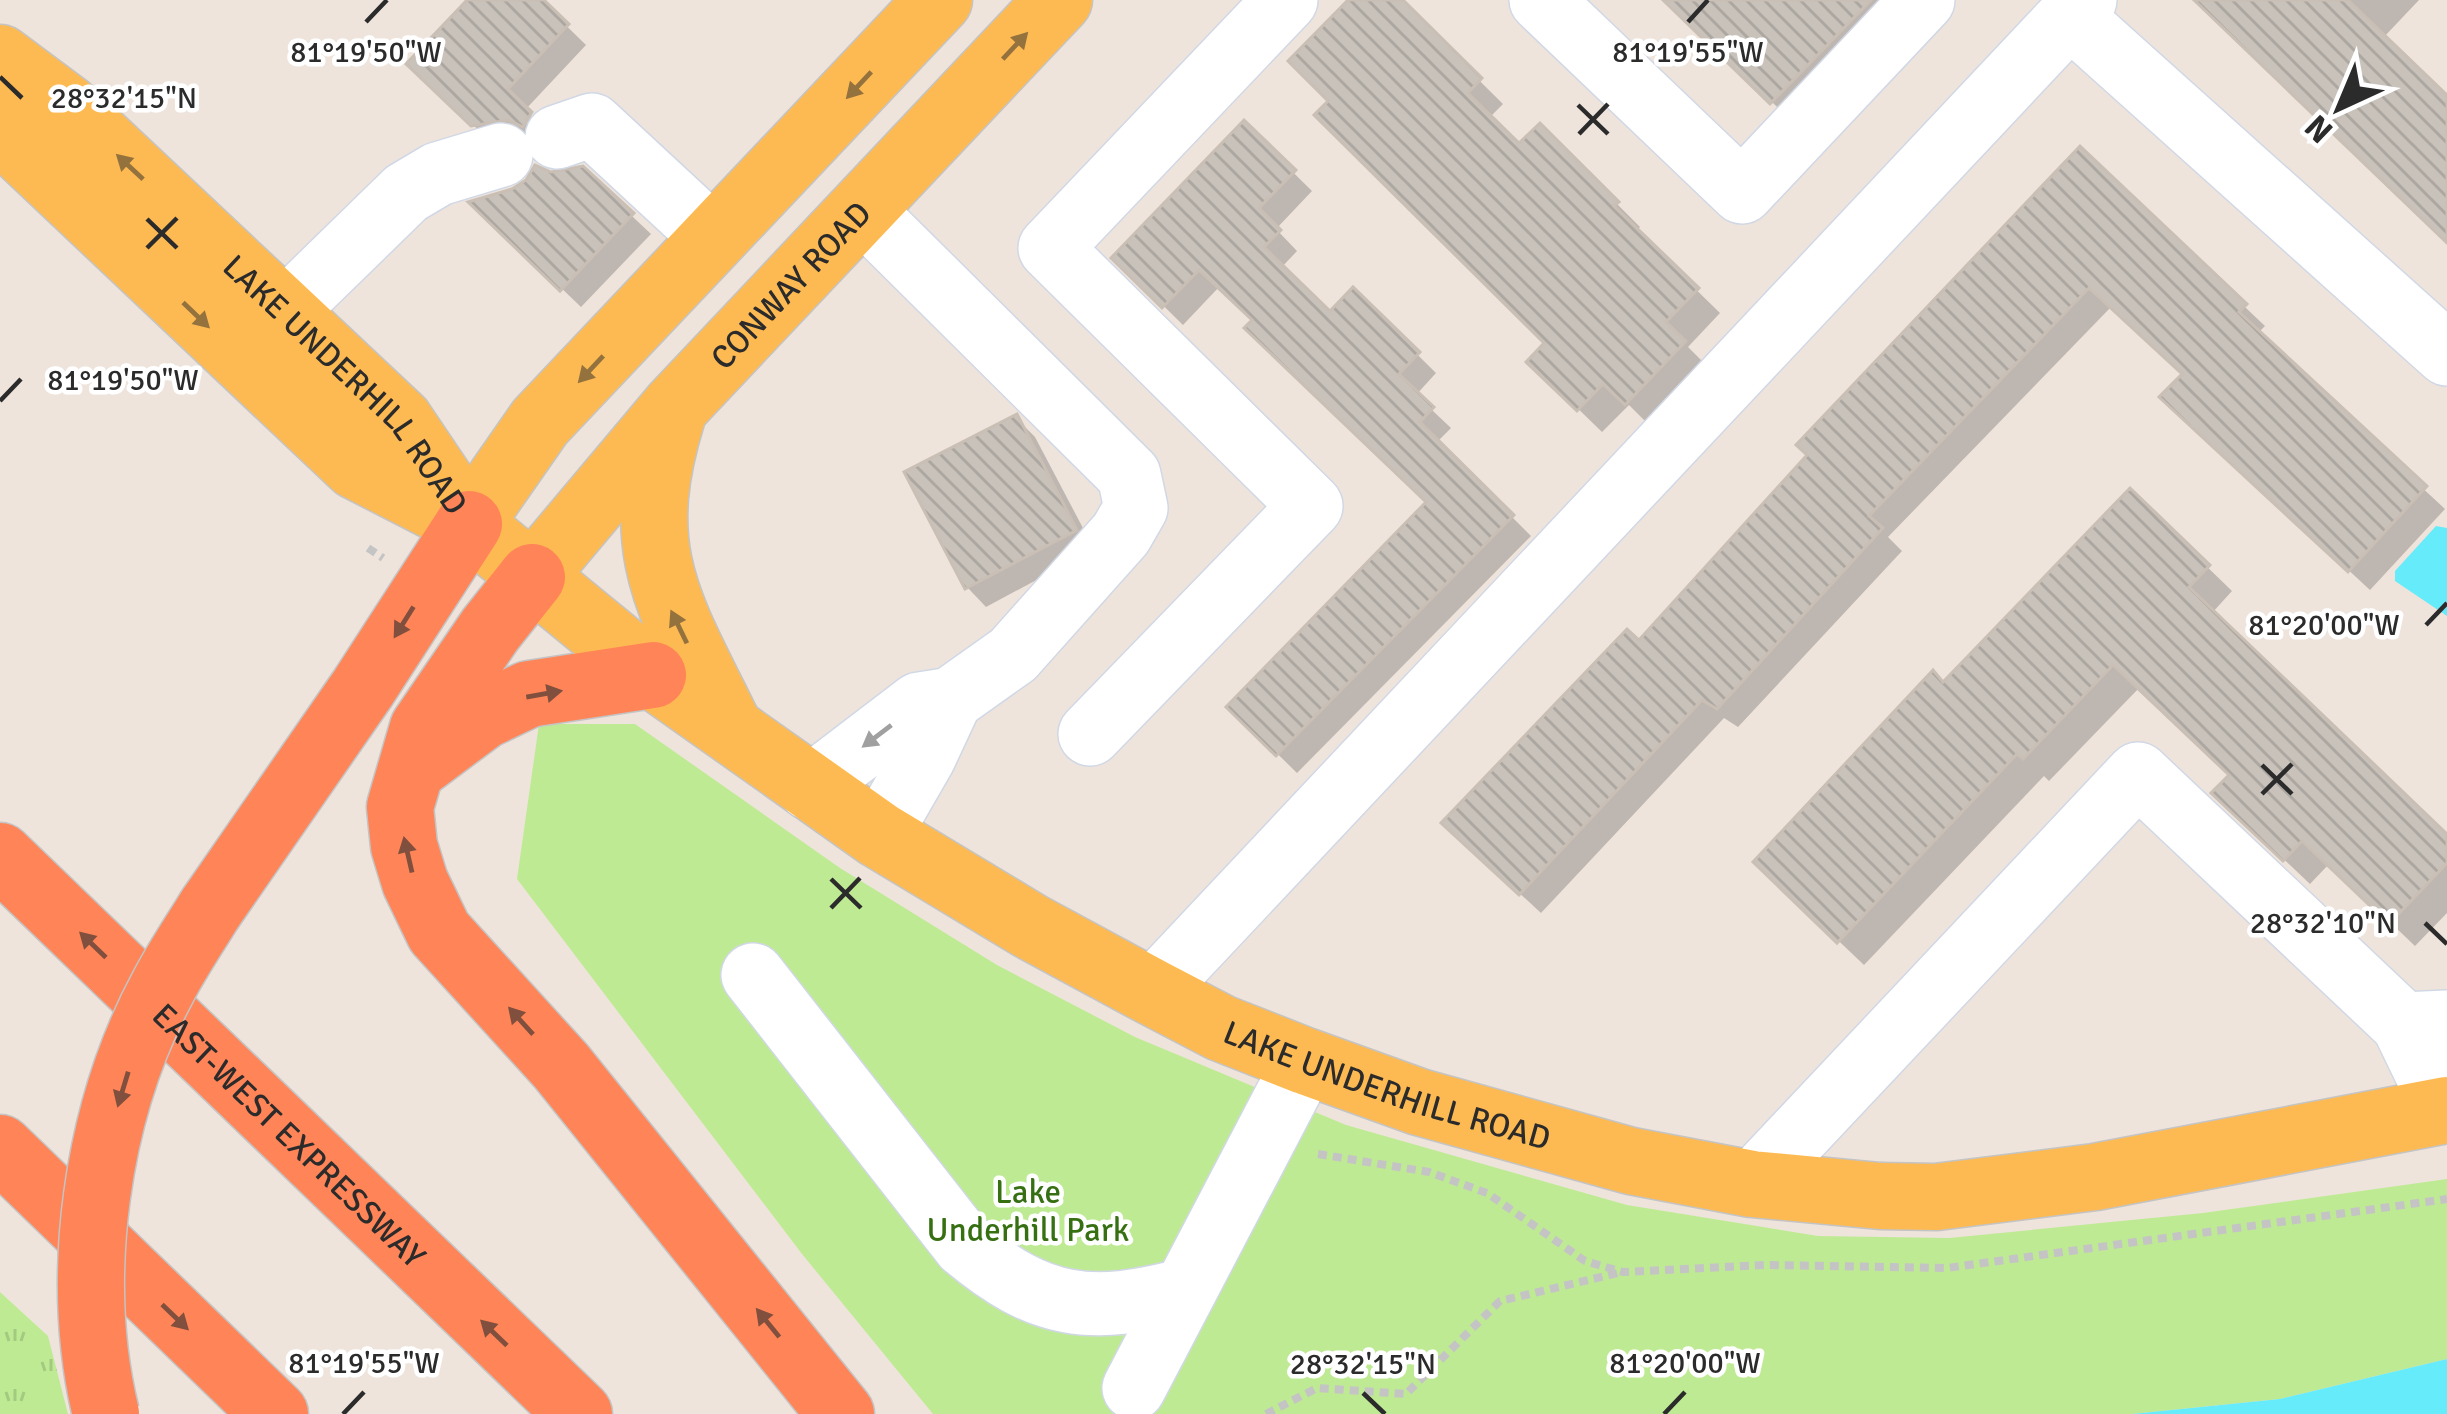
<svg xmlns="http://www.w3.org/2000/svg" width="2447" height="1414" font-family="Signika,sans-serif">
  <defs>
    <pattern id="grass-tufts" width="24" height="20" patternUnits="userSpaceOnUse" patternTransform="scale(3)"><rect width="24" height="20" fill="#bfea94"/><path d="M3 7l-1-3M5 7V3M7 7l1-3M15 17l-1-3M17 17v-4M19 17l1-3" fill="none" stroke="#a4c980"/></pattern>
    <pattern id="building-back-hatch" width="6" height="6" patternUnits="userSpaceOnUse" patternTransform="scale(3)"><rect width="6" height="6" fill="#c9c2bb"/><path d="M-1 5l2 2M0 0l6 6M5-1l2 2" fill="none" stroke="#ada7a1"/></pattern>
  </defs>
  <rect width="100%" height="100%" fill="#eee4dc"/>
  <polygon fill="url(#grass-tufts)" points="0,1292 48,1336 68,1414 0,1414"/>
  <polygon fill="#bfea94" points="539,724 635,724 840,868 997,965 1135,1037 1346,1125 1627,1205 1818,1236 1949,1238 2203,1213 2447,1179 2447,1359 2280,1399 2132,1414 933,1414 802,1254 517,879"/>
  <g fill="#66ebfa">
    <polygon points="2436,526 2447,528 2447,616 2395,581 2395,571"/>
    <polygon points="2447,1359 2447,1414 2132,1414 2280,1399"/>
  </g>
  <g fill="#0003">
    <polygon points="472,0 540,0 586,45 525,110 549,133 493,144 410,64"/>
    <polygon points="1352,0 1398,0 1503,104 1489,118 1519,148 1540,127 1640,227 1636,231 1720,313 1688,347 1707,366 1650,426 1629,405 1602,432 1530,362 1548,343 1332,101"/>
    <polygon points="1666,0 1918,0 1797,126"/>
    <polygon points="2216,0 2419,0 2383,38 2447,99 2447,240"/>
    <polygon points="1244,124 1312,191 1276,229 1297,251 1281,268 1330,315 1353,291 1436,373 1416,395 1451,428 1437,442 1531,536 1297,773 1230,707 1430,502 1220,286 1183,325 1115,258"/>
    <polygon points="2080,151 2265,326 2257,334 2445,509 2370,590 2184,418 2185,374 2112,306 1888,537 1902,551 1738,727 1724,718 1541,913 1465,843"/>
    <polygon points="582,169 651,234 581,307 474,204"/>
    <polygon points="1016,418 1035,437 1094,549 986,607 967,587"/>
    <polygon points="2130,492 2232,591 2212,613 2447,838 2447,913 2415,946 2329,864 2310,884 2240,818 2232,775 2140,687 2049,781 2044,776 1864,965 1781,886 1944,685"/>
  </g>
  <g fill="url(#building-back-hatch)" stroke="#cabfb5" stroke-width="3">
    <polygon points="467,0 544,0 569,24 508,89 532,112 523,127 508,120 471,126 406,64"/>
    <polygon points="1348,0 1403,0 1482,78 1468,93 1519,143 1540,123 1619,202 1614,206 1699,288 1666,322 1686,341 1625,405 1603,384 1577,411 1526,362 1544,343 1314,115 1328,101 1288,61"/>
    <polygon points="1663,0 1871,0 1770,104"/>
    <polygon points="2194,0 2348,0 2447,95 2447,243"/>
    <polygon points="1244,120 1296,170 1259,208 1281,230 1264,247 1330,311 1353,287 1420,352 1399,374 1434,407 1420,422 1514,515 1276,756 1226,707 1426,502 1244,328 1252,320 1199,270 1162,308 1111,258"/>
    <polygon points="2080,146 2247,304 2239,312 2427,486 2348,572 2159,397 2182,374 2089,288 1869,516 1883,528 1717,709 1702,700 1519,895 1441,823 1627,629 1639,640 1807,455 1796,445"/>
    <polygon points="535,165 551,172 583,166 634,213 560,291 468,202 512,189 526,180"/>
    <polygon points="1017,414 1077,530 965,589 904,472"/>
    <polygon points="2130,488 2210,565 2189,587 2447,834 2447,863 2389,924 2302,841 2283,861 2211,793 2229,775 2113,665 2023,759 2017,754 1837,943 1753,862 1933,670 1943,682"/>
  </g>
  <g fill="none" stroke-linecap="round" stroke-linejoin="round">
    <g stroke="#d1d8e5" stroke-width="66">
      <g id="minor">
        <polyline points="1541,0 1742,192 1923,0"/>
        <polyline points="2070,16 2447,354"/>
        <polyline points="557,137 592,125 714,238"/>
        <polyline points="284,312 406,193 438,174 501,155"/>
        <polyline points="1090,734 1311,506 1050,248 1286,0"/>
        <polyline points="809,788 919,704 951,699 1013,655 1121,534 1136,508 1129,475 861,209"/>
        <polyline points="879,835 924,757 951,699"/>
        <path d="M753 975 965 1246C1040 1309 1091 1315 1185 1290"/>
        <polyline points="1152,992 2085,0"/>
        <polyline points="2403,1024 2445,1111"/>
        <polyline points="1752,1184 2138,774 2403,1024 2447,1022"/>
        <polyline points="1134,1388 1305,1061"/>
      </g>
    </g>
    <g stroke="#c4c4c4" stroke-width="69">
      <g id="major">
        <path id="s1" d="M0 58 67 108 400 421 464 516"/>
        <path id="s2" d="M0 110 26 154 356 466 469 524 653 675 879 835 1030 926 1152 992 1221 1028 1305 1061 1419 1102 1631 1161 1752 1184 1880 1196 1936 1197 2095 1177 2447 1110"/>
        <path d="M672 416C630 551 668 603 726 721"/>
        <polyline points="469,524 540,422 939,0"/>
        <path id="s3" d="M532 577 675 407 1059 0"/>
      </g>
    </g>
    <g stroke="#c4c4c4" stroke-width="69">
      <g id="highway">
        <polyline points="532,577 490,630 423,728 400,807 404,846 415,882 439,932 561,1066 841,1414"/>
        <polyline points="416,766 483,716 529,694 653,675"/>
        <path id="s4" d="M0 856 579 1414"/>
        <polyline points="210,909 363,688 469,524"/>
        <polyline points="0,1148 275,1414"/>
      </g>
    </g>
    <g stroke="#c4c4c4" stroke-width="8" stroke-dasharray="9 6" stroke-linecap="butt">
      <polyline points="368,548 383,558"/>
      <polyline points="1318,1154 1429,1172 1487,1193 1585,1261 1623,1272 1766,1265 1947,1268 2447,1199"/>
      <polyline points="1266,1414 1317,1388 1406,1394 1500,1301 1618,1273"/>
    </g>
    <use href="#minor" stroke="#fff" stroke-width="63"/>
    <use href="#major" stroke="#feba52" stroke-width="66"/>
    <use href="#highway" stroke="#ff8457" stroke-width="66"/>
    <g stroke="#c4c4c4" stroke-width="69" stroke-linecap="butt">
      <path id="highway-bridge" d="M106 1414C73 1278 96 1111 163 987 177 960 194 935 210 909"/>
    </g>
    <use href="#highway-bridge" stroke="#ff8457" stroke-width="66"/>
  </g>
  <defs><path id="oneway-solid" d="M-6-.8H1V-3.2L6.5 0L1 3.2V.8H-6Z" transform="scale(3)"/></defs>
  <g fill="#94723e">
    <use href="#oneway-solid" transform="translate(1015 46) rotate(-47)"/>
    <use href="#oneway-solid" transform="translate(859 85) rotate(133)"/>
    <use href="#oneway-solid" transform="translate(130 167) rotate(-137)"/>
    <use href="#oneway-solid" transform="translate(196 315) rotate(44)"/>
    <use href="#oneway-solid" transform="translate(591 369) rotate(133)"/>
    <use href="#oneway-solid" transform="translate(679 627) rotate(-116)"/>
  </g>
  <g fill="#804f3d">
    <use href="#oneway-solid" transform="translate(404 622) rotate(122)"/>
    <use href="#oneway-solid" transform="translate(544 694) rotate(-10)"/>
    <use href="#oneway-solid" transform="translate(408 855) rotate(-103)"/>
    <use href="#oneway-solid" transform="translate(93 945) rotate(-136)"/>
    <use href="#oneway-solid" transform="translate(521 1021) rotate(-132)"/>
    <use href="#oneway-solid" transform="translate(123 1089) rotate(107)"/>
    <use href="#oneway-solid" transform="translate(175 1317) rotate(44)"/>
    <use href="#oneway-solid" transform="translate(768 1323) rotate(-129)"/>
    <use href="#oneway-solid" transform="translate(494 1333) rotate(-136)"/>
  </g>
  <use fill="#a0a0a0" href="#oneway-solid" transform="translate(877 736) rotate(143)"/>
  <path fill="none" stroke="#2b2b2b" stroke-width="4.5" d="M366 22 387 0M1688 22 1708 0M0 77 22 98M1578 105 1608 134M1579 134 1608 104M147 219 177 248M147 248 177 218M0 401 21 379M2426 625 2447 603M2262 765 2292 794M2262 794 2292 764M831 879 861 908M831 908 860 878M2425 923 2447 944M1363 1393 1385 1414M343 1414 364 1392M1664 1414 1685 1392"/>
  <g text-anchor="middle" stroke-width="9" stroke-linejoin="round" paint-order="stroke">
    <g font-size="33" fill="#2b2b2b" stroke="#fff">
      <text dy="12" stroke="none"><textPath href="#s3" startOffset="390">CONWAY ROAD</textPath></text>
      <text dy="12" stroke="none"><textPath href="#s1" startOffset="477">LAKE UNDERHILL ROAD</textPath></text>
      <text dy="12" stroke="none"><textPath href="#s2" startOffset="1716">LAKE UNDERHILL ROAD</textPath></text>
      <text dy="12" stroke="none"><textPath href="#s4" startOffset="402">EAST-WEST EXPRESSWAY</textPath></text>
    </g>
    <g font-size="33" fill="#367013" stroke="#fff">
      <text x="1028" y="1203">Lake<tspan x="1028" dy="38">Underhill Park</tspan></text>
    </g>
  </g>
  <g font-size="30" text-anchor="middle" fill="#2b2b2b" stroke="#fff" stroke-width="9" stroke-linejoin="round" paint-order="stroke">
    <text x="366" y="62">81°19'50"W</text>
    <text x="1688" y="62">81°19'55"W</text>
    <text x="124" y="108">28°32'15"N</text>
    <text x="123" y="390">81°19'50"W</text>
    <text x="2324" y="635">81°20'00"W</text>
    <text x="2323" y="933">28°32'10"N</text>
    <text x="364" y="1373">81°19'55"W</text>
    <text x="1685" y="1373">81°20'00"W</text>
    <text x="1363" y="1374">28°32'15"N</text>
  </g>
  <g transform="translate(2339 108) rotate(224)" stroke="#ffffff" stroke-width="9" paint-order="stroke">
  <path d="M0-9L21 45L0 30L-21 45Z" fill="#2b2b2b"/>
  <text y="-18" font-size="33" font-weight="bold" text-anchor="middle" fill="#2b2b2b">N</text>
  </g>
</svg>
